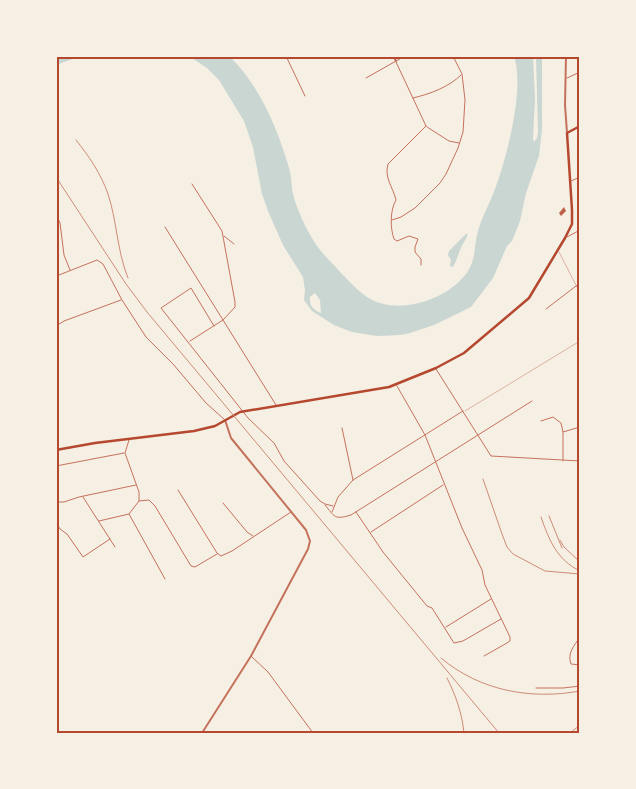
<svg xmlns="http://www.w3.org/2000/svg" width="636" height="789" font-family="'DM Sans',sans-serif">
  <rect width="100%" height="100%" fill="#f6efe4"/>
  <g fill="#c9d6d2" fill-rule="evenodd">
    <polygon points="56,56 81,56 56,65"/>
    <path d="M189 56H229C260 86 277 127 289 168 292 177 291 186 293 194 297 210 306 229 315 243 322 254 333 264 342 274 350 282 358 291 367 297 397 317 449 300 468 271 476 259 474 244 478 231 482 217 490 203 495 189 507 157 525 88 514 56H533L535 99 533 139 534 142 537 138 538 132 536 56H542V129L539 156 526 193 520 221 512 241 507 246 493 278 471 307 434 325 410 333 400 335 377 336 352 332 334 325 312 311 304 300 305 290 303 277 283 245 268 211 262 194 253 147 244 121 219 80 207 68ZM315 293 320 300 321 313C314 310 309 306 310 297Z"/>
    <path d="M466 234H468C466 240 462 244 460 250 458 256 456 261 453 267L450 266 451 260 448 255 449 251Z"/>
  </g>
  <polygon fill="#bf614a" points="564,207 566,211 561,216 559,213"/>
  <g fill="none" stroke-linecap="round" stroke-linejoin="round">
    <g stroke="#c5725c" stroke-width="0.5">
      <polyline points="559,252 580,293"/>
      <polyline points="465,411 580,341"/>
    </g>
    <g stroke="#c5725c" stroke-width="1">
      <polyline points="286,56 305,96"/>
      <polyline points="396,62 426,126"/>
      <polyline points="366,78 405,56"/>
      <polyline points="567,78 580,72"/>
      <path d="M413 98C430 94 449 87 461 75"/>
      <polyline points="427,127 449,141 459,143"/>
      <polyline points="571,181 580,177"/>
      <polyline points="56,214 60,223 64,255 70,270"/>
      <polyline points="392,220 401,217 415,208 440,183 446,174 458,148 463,132 465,100 462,74 453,56"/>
      <polyline points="165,227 276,405"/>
      <polyline points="224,236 234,244"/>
      <polyline points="567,237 580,230"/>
      <path d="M421 265V259L415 252V247L418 239 409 236 397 241 394 239C390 228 390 210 396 200 393 187 384 178 388 164L426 126"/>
      <polyline points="59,275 97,260 103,264 122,300 146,337 173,364 206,403 225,420"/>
      <polyline points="546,309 580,283"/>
      <polyline points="56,326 64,321 121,300"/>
      <polyline points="214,326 191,288 161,308 248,418 274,443 284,461 320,501 325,504 333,506"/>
      <polyline points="190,341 223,320 235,307 235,302 222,231 192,184"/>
      <polyline points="436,369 491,456 580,461"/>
      <polyline points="397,386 425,435 462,528 482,570 485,585 510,637 510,641 507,643 484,656"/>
      <polyline points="541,421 553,417 561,423 563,432 580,427"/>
      <polyline points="342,428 353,480"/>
      <polyline points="563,432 563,461"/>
      <polyline points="129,440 125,453 139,492 139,501 129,514 165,579"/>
      <polyline points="56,466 124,453"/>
      <polyline points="178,490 217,553 221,556 232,551 291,512"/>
      <polyline points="83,497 115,547"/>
      <polyline points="139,501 149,500 155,506 191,566 195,567 217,554"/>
      <polyline points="56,502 64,502 79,497 136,485"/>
      <polyline points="223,503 247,532 253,536"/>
      <path d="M325 505C335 517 334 520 351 515L532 401"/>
      <polyline points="332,512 338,497 353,480 463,411"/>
      <polyline points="356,512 383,552 427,606 432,608 454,643 463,641 501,619"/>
      <polyline points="99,521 129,514"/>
      <polyline points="56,522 60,529 67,534 83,557 110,539"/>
      <polyline points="371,532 443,485"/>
      <polyline points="446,627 491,599"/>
      <path d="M580 637C574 646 567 653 571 664L580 665"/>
      <polyline points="251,656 268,672 313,733"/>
      <polyline points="536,688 563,688 580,686"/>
    </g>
    <g stroke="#c5725c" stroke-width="2">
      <polyline points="393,56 396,61"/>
      <polyline points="566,56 565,105 567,133"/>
      <polyline points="202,733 251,656 308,549 310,541 306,530 231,438 225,420"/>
    </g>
    <polyline stroke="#b5482f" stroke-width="2.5" points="56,450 95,443 194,431 215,426 240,412 389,387 436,368 464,353 529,298 565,238 572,224 572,210 567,133 580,126"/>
    <g stroke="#cf8b77" stroke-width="1">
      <path d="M76 140C89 156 101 174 108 194 117 221 117 251 128 278"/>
      <polyline points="56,177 126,284 147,312 499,733"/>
      <polyline points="483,479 502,534 507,547 513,554 545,571 580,574"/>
      <polyline points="549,516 562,548"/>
      <path d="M541 517C549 540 557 560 580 571"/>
      <polyline points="560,540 564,547 580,562"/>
      <path d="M441 658C480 691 531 700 580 691"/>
      <path d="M447 678C456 696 462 713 464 733"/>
      <polyline points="570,733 580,725"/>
    </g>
  </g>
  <rect width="636" height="789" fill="none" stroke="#f6efe4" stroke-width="115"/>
  <rect x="58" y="58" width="520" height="674" fill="none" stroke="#b5482f" stroke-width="2"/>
</svg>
